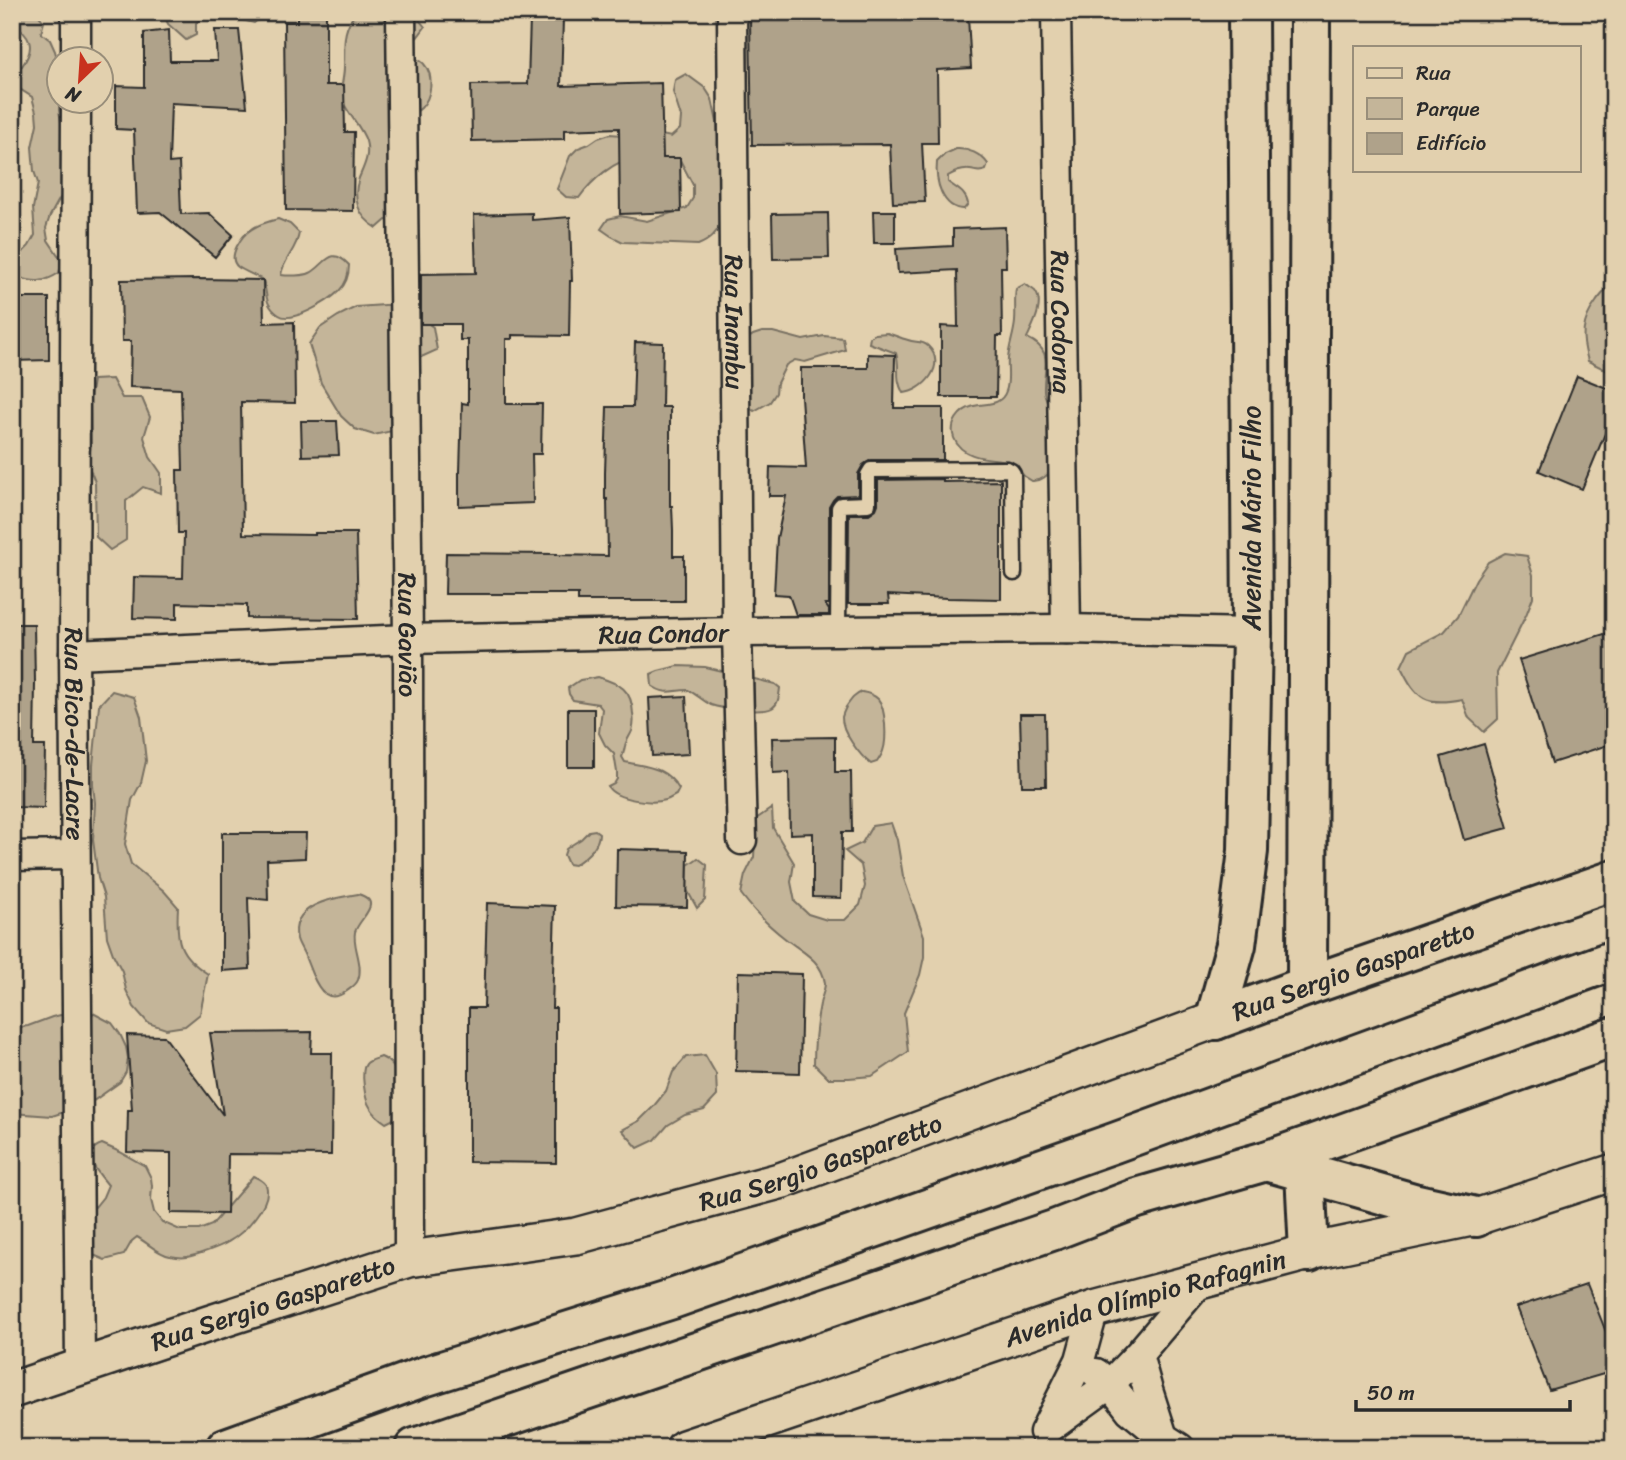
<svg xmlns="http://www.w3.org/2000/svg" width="1626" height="1460" font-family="Sriracha,sans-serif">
  <rect width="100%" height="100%" fill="#e2d0ae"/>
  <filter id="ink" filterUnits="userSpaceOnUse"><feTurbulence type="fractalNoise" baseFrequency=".0143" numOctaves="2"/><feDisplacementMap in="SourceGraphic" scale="14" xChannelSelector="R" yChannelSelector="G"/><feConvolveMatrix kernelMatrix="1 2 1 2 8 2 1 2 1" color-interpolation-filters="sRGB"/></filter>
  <g filter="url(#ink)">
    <g fill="#c4b599" stroke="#787062" stroke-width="2">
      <path d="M12 12 37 13 44 22 41 33 50 40 55 51 60 70 59 110 65 147 63 184 61 196 50 216 46 228 48 240 62 261 59 273C45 282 36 283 20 278L18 266 21 254 29 246 35 235 33 208 38 183 34 171 32 147 37 124 36 112 32 97 21 90 12 87V67L22 66C36 47 31 36 12 23Z"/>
      <polygon points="163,12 262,12 264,15 254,23 229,17 205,15 196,23 196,35 186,40 168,24"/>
      <path d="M357 12H386L395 15 407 14 417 17 425 27 411 46 414 58C418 60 422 61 424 64 435 76 431 98 421 108 418 111 414 113 411 115L398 223 386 220 377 228C358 217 352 199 359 178 364 166 370 155 366 141 363 130 350 116 344 104 338 91 344 81 344 67 345 46 341 29 357 12Z"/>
      <path d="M686 74 705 88 712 99 717 122 723 221C716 233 711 240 698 245L623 242 611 236 601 229 608 219 620 216 647 221 687 208 693 198V185L680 160C666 160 650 157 636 158 615 159 590 182 579 198L566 197 557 189 570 156 578 148 589 144 598 138 610 134 622 135 647 132 671 137 680 129 681 117 673 92 675 80Z"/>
      <path d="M956 149C968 148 981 154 988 164L986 170C979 173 977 171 970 170 962 169 955 172 948 176V182C957 189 966 192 968 204L964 209C942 209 935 181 937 162L945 154Z"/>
      <path d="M278 219 290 224 299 233C297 249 283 260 281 275 288 276 304 276 310 273 325 266 330 244 349 265 349 275 346 284 339 291 329 301 292 324 279 315 263 304 268 293 263 280 258 277 242 270 238 267 226 257 242 235 252 229 259 224 270 221 278 219Z"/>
      <path d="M1614 280V370H1606L1588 361C1581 338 1581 322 1596 302 1601 294 1609 288 1614 280Z"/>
      <path d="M1025 284C1026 285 1034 290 1035 291 1045 304 1033 325 1027 338 1055 351 1043 367 1044 390 1044 397 1049 403 1050 410 1053 421 1053 467 1047 475 1042 480 1038 480 1032 481L1024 476 1011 461C992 458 962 460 954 438 949 424 959 410 974 406 986 403 1001 406 1006 391 1010 381 1007 369 1008 359 1009 346 1014 334 1015 322 1016 311 1014 300 1016 289Z"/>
      <polygon points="399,304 433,327 437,350 419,358 414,379 392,431 374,435 355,429 341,416 321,383 309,344 320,328 338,316 356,307"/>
      <polygon points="762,332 773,332 803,340 824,336 843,338 845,350 805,362 795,360 786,365 777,383 776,393 770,402 754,411 746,404 744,342 753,335"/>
      <path d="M887 333C894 335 900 338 908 340 915 343 922 340 928 346 948 365 923 392 903 393 894 376 901 368 896 353L869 343 870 337 875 334Z"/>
      <polygon points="112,379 122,398 142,398 150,417 144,437 150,457 161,473 161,493 143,487 126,501 126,540 110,550 96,537 95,482 88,464 91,445 90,399 93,380"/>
      <path d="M1505 553 1527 556 1533 575V597L1526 615 1497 673 1498 719 1484 732 1469 718 1462 699C1426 706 1417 700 1401 667L1409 650 1444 632 1458 616 1476 579 1488 562Z"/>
      <path d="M678 666 705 667 775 684 780 688C779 695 779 704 772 708 764 713 721 709 711 705 703 701 696 694 688 690 672 690 667 696 652 686L651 674 658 671Z"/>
      <path d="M598 677C620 684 632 689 633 714 634 720 634 725 632 731 630 736 626 741 625 746 624 750 624 753 622 757L625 762C647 767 665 766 679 789L676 795C673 796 670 799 666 800 652 804 616 800 608 787L614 784 617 779V772L614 754 605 745 599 733 602 709 598 704 573 700 569 694 568 688 580 680Z"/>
      <path d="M112 691 134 697 141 717 146 761 141 783 132 800 125 844 131 864 164 891 178 907C176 941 178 955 208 974L200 1014 185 1026 166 1029 148 1023 134 1007 126 990 122 971 113 954 107 937 104 897 98 878 93 840 95 803 93 785V765L99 705Z"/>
      <path d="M862 692C868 693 874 695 878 699 886 708 887 740 883 751 882 754 879 759 877 762L871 764C860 756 841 731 842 717 843 713 844 711 846 707 851 700 854 695 862 692Z"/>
      <path d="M772 808 773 828 794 863 791 882 795 902 808 914 827 920H845L860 905 865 886 861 865 845 851 862 843 872 826 891 823 897 840 903 876 924 936V957L920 975 904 1013 908 1052 872 1076 849 1078H828L814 1064C814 1044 816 1024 820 1004 821 998 825 990 825 983 822 961 803 952 787 940 771 928 753 910 741 894L745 875 754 857 756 819Z"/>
      <path d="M595 830 599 833C599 847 585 858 574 865L568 864 564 855 566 849 570 846 581 839 589 831Z"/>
      <polygon points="698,858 707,865 705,900 697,908 687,890 688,865"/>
      <path d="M358 894C385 902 359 918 355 932 352 946 364 964 358 980 356 985 351 988 347 991 328 1005 319 990 312 974 310 969 308 964 306 959 304 952 299 946 297 939 289 904 334 898 358 894Z"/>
      <polygon points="91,1012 112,1023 120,1034 126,1047 128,1058 126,1072 120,1082 89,1104 52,1116 12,1113 12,1028 28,1026 52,1017 65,1014"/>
      <polygon points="705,1055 716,1074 717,1096 704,1110 685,1115 668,1125 655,1140 638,1148 622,1130 639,1121 653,1107 666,1091 673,1072 686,1057"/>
      <path d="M381 1057C404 1066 397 1095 395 1115L392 1120 386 1123C380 1119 374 1114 370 1107 365 1100 360 1071 366 1064 369 1060 376 1059 381 1057Z"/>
      <path d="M102 1144 120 1152 145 1166 151 1178 152 1186 151 1200 154 1212 162 1222 180 1230H199L212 1225 253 1176C258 1178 263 1180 266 1185 273 1203 243 1234 228 1242 220 1247 197 1255 187 1257 182 1258 175 1257 170 1256 158 1254 148 1243 137 1237L132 1241 124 1255 105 1260 91 1254V1212L103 1197 108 1185C99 1174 78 1152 102 1144Z"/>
    </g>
    <g fill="#afa28a" stroke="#2b2b2b" stroke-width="2">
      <polygon points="297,12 326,12 326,85 344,85 345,132 354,132 353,211 286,210 284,22 297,22"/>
      <polygon points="759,12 805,12 805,19 968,17 971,68 937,70 938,143 922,143 925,202 893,203 890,144 752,145 750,19 759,19"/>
      <polygon points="530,18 563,19 561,86 661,83 663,158 680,158 681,212 620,214 619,128 564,130 564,139 472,141 471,85 528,84"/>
      <polygon points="169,30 170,61 217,61 215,30 239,30 247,107 171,103 169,163 179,162 181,214 209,213 233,235 215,257 160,212 137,213 134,130 116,129 116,86 144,87 144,33"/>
      <polygon points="873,211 895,211 895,243 874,243"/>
      <polygon points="532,213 532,220 570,217 572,281 570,281 569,336 512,335 512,339 506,339 506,404 542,404 541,454 532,454 533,503 459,506 459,472 460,472 462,403 468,404 468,340 460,340 460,324 421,324 421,274 476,273 474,215"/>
      <polygon points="828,213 829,258 773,259 772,214"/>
      <polygon points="1005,227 1006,267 1001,267 1002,336 997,336 996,397 941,397 941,326 958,327 957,270 898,273 896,249 953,246 953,229"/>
      <polygon points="197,279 263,280 264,323 294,322 295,403 241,402 243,534 315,535 315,533 356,533 358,619 247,618 247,605 177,603 177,619 133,618 134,577 183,578 184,533 178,533 177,470 183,470 181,389 130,387 131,341 122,341 121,280"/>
      <polygon points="12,298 49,298 49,360 12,361"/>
      <polygon points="635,342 663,343 662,407 670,407 670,506 672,506 673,530 673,556 684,556 684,601 578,601 578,594 445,594 446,553 557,554 557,555 608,556 607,499 605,499 605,473 607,407 633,407"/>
      <polygon points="868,354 895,355 894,408 943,408 943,460 871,460 863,465 858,474 858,495 837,496 833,500 829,507 829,604 825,604 829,610 829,615 796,615 789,595 774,594 777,538 786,496 769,496 770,467 806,468 801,397 801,368 868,368"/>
      <polygon points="1577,376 1614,391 1614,412 1582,489 1539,471"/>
      <polygon points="301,421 337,421 339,455 302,456"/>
      <polygon points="943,479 943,482 1001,481 1001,599 947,598 888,595 889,604 848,604 849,514 869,514 876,509 878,504 878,480"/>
      <polygon points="12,624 34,624 35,683 34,746 45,746 44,808 12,807"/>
      <polygon points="1614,631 1614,743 1552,763 1519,660"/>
      <polygon points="686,696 689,754 652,756 649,698"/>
      <rect x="568" y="709" width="26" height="58"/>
      <polygon points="1020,714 1045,714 1046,786 1022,786"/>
      <polygon points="835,737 835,772 851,772 852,832 842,832 841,898 813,897 813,833 790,834 789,772 773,773 772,738"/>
      <polygon points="1484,744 1508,828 1464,840 1441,757"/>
      <polygon points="222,833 306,833 305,858 267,860 268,900 248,898 250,969 222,971"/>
      <polygon points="617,849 688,851 687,907 616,906"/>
      <polygon points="487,903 555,906 552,1008 556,1008 556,1163 469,1162 469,1008 484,1008"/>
      <polygon points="738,972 802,974 800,1073 736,1071"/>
      <polygon points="312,1032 311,1053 332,1053 331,1155 228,1154 227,1214 171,1213 171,1153 127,1152 128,1110 132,1110 127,1035 164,1036 223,1115 210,1033"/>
      <polygon points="1587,1284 1614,1352 1614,1371 1549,1390 1516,1307"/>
    </g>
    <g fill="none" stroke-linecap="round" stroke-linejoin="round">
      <g stroke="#2b2b2b" stroke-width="19">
        <polyline id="service" points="838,631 839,508 841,505 868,504 868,475 871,470 1007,469 1011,471 1013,474 1014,573"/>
      </g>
      <g stroke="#2b2b2b" stroke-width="33">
        <g id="minor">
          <path id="s1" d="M401 12 408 639 409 1259"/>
          <path id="s2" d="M732 12 737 632 742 840"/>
          <path id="s3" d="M1056 12 1066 629"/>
          <polyline points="76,60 76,12"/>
          <path id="s4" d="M76 102 74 654 80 1366"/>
          <path id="s5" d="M74 654 408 639 737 632 1066 629 1252 633"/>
          <polyline points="12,856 75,855"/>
          <polyline points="1138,1355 1147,1387 1163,1437"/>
          <polyline points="1096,1373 1110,1384 1130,1410 1163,1437 1180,1448"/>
          <polyline points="1047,1426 1080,1360 1094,1309"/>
          <polyline points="1044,1432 1110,1384 1138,1355 1200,1282"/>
        </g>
      </g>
      <g stroke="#2b2b2b" stroke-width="40">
        <g id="tertiary">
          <path id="s6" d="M12 1390 208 1324 409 1259 576 1236 783 1180 1215 1020"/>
          <path id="s7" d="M684 1448 1094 1309 1309 1252 1476 1217 1614 1172"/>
        </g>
      </g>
      <g stroke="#2b2b2b" stroke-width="44">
        <g id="secondary">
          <polyline points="1307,986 1310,12"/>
          <polyline points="1215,1020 1236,945 1248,851 1252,633 1248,12"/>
          <path id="s8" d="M1215 1020 1307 986 1614 880"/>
        </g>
      </g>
      <g stroke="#2b2b2b" stroke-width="44">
        <g id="motorway">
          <polyline points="1266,1161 1413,1203 1476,1217"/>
          <polyline points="1305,1172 1309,1252"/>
          <polyline points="226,1448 423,1377 672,1299 1114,1143 1614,960"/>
          <polyline points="415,1448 1054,1230 1137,1198 1266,1161 1614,1037"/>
        </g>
      </g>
      <use href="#service" stroke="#e2d0ae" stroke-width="14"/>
      <use href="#minor" stroke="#e2d0ae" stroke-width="28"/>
      <use href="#tertiary" stroke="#e2d0ae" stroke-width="35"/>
      <use href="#secondary" stroke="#e2d0ae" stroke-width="38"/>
      <use href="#motorway" stroke="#e2d0ae" stroke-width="38"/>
    </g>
  </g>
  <g text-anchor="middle" stroke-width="7" stroke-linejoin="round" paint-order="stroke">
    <g font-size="26" fill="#2b2b2b" stroke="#e2d0ae">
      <text dy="9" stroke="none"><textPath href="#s3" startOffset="310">Rua Codorna</textPath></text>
      <text dy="9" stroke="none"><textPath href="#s2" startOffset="310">Rua Inambu</textPath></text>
      <text transform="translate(1251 518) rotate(-90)" y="9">Avenida Mário Filho</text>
      <text dy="9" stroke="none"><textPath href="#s5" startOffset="590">Rua Condor</textPath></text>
      <text dy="9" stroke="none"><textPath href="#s1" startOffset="623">Rua Gavião</textPath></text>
      <text dy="9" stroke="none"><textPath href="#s4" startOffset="632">Rua Bico-de-Lacre</textPath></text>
      <text dy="9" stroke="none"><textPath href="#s8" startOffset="147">Rua Sergio Gasparetto</textPath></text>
      <text dy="9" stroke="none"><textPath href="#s6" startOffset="842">Rua Sergio Gasparetto</textPath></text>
      <text dy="9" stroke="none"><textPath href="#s7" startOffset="485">Avenida Olímpio Rafagnin</textPath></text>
      <text dy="9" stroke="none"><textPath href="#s6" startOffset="275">Rua Sergio Gasparetto</textPath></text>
    </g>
  </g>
  <rect width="1626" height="1460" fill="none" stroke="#e2d0ae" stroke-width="42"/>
  <rect x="21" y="21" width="1584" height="1418" fill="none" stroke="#2b2b2b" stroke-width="2.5" filter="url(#ink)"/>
  <rect x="1353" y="46" width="228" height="126" fill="#e2d0ae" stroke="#998e7a" stroke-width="2"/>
  <rect x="1367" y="68" width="35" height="10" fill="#e2d0ae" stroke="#998e7a" stroke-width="2"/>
  <text x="1416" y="80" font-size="21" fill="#2b2b2b">Rua</text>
  <rect x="1367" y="98" width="35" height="21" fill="#c4b599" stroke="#998e7a" stroke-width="2"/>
  <text x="1416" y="116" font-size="21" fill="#2b2b2b">Parque</text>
  <rect x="1367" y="133" width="35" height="21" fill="#afa28a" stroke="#998e7a" stroke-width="2"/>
  <text x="1416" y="150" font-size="21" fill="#2b2b2b">Edifício</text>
  <g transform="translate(80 80) rotate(205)"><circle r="33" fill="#e2d0ae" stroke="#998e7a" stroke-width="2"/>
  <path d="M0-5L12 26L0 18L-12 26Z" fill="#c8321e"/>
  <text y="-10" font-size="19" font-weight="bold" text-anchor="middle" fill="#2b2b2b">N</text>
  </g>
  <path d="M1356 1400v10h214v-10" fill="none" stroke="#2b2b2b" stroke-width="3.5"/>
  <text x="1367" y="1400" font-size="21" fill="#2b2b2b" stroke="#e2d0ae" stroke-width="5" paint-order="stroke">50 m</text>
</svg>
